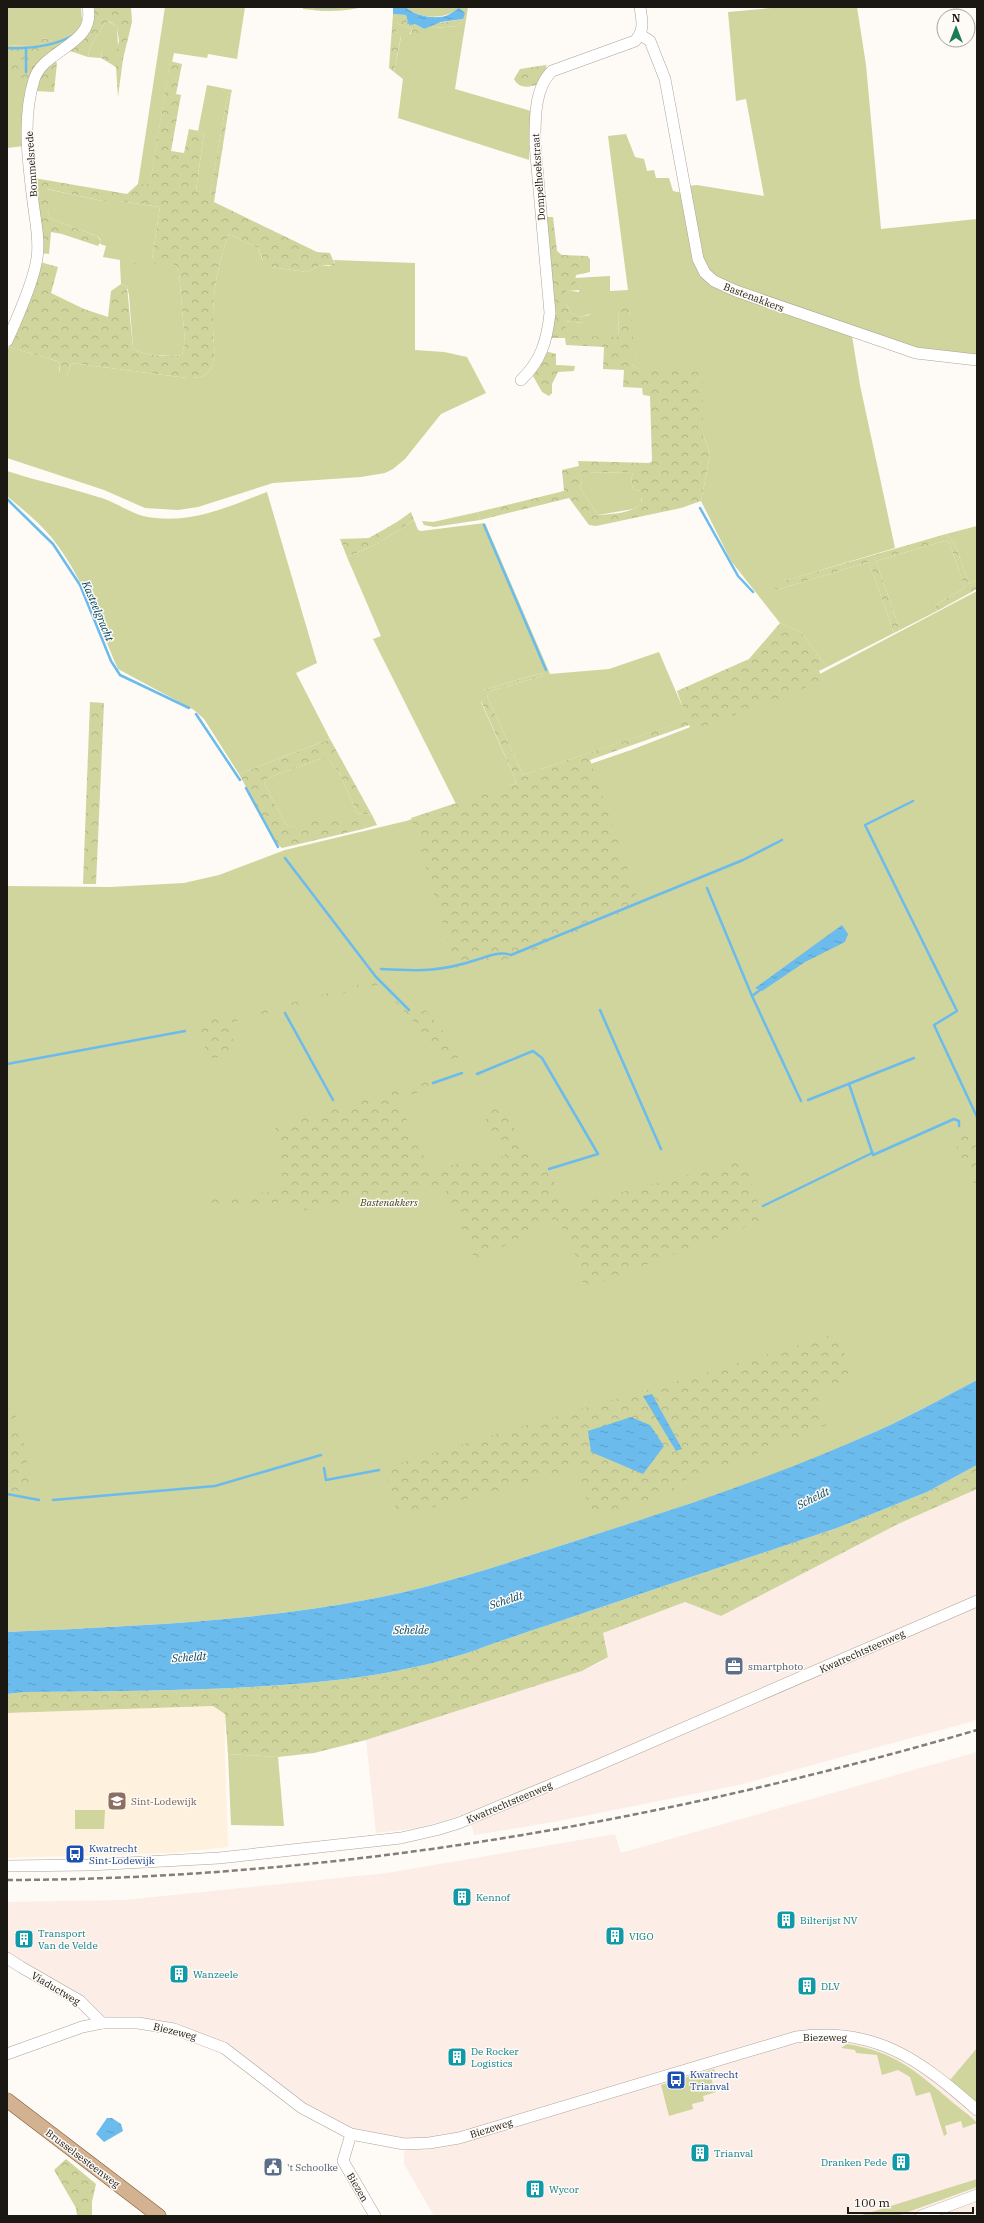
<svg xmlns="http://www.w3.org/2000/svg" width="984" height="2223" font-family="'IBM Plex Serif',serif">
  <defs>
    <pattern id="forest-crowns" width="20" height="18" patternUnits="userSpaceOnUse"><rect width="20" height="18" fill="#cfd59c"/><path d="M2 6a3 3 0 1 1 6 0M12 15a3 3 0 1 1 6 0" fill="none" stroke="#b1b686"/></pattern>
    <pattern id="water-ripples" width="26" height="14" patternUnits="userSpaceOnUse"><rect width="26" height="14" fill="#6bbbed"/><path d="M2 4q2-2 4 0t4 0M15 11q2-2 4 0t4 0" fill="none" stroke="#5ca0ca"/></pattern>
  </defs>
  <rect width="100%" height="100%" fill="#fefaf5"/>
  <g fill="#fcede7">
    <polygon points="977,1489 977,1720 739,1785 554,1822 474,1835 468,1813 421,1828 376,1833 366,1740 582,1671 599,1663 608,1657 603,1633 685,1602 721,1616 898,1524"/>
    <polygon points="977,1752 977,2216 434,2216 404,2164 404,2144 351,2134 203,2038 102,2023 7,1953 7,1902 125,1900 387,1873 615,1834 621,1853"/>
  </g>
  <polygon fill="#fef1dd" points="213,1706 225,1714 225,1756 228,1847 172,1853 7,1858 7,1713"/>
  <g fill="#cfd59c">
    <polygon points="7,7 81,7 82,20 80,28 58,49 52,41 44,38 30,46 7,45 7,78"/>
    <polygon points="165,7 245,7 237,59 208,54 207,58 174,53 172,62 170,62 150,185 138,184"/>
    <path d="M406 7H468L455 89 531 111 529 160 398 118 403 79 394 72 401 37 396 32V23L412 29 410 34 421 33 424 29 432 24 433 28 459 26 463 19 454 11C442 20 416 18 406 7Z"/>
    <polygon points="782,7 857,7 866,65 881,229 977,219 977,356 926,352 718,280 704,263 688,186 697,185 764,196 746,99 736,101 728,12"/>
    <polygon points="108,21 117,27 118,47 116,53 102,50 101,58 88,57 90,47 105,23"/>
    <polygon points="7,83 25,83 27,92 24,146 7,148"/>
    <polygon points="207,85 232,90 231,94 228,93 210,195 196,191 204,132 198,131"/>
    <polygon points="626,134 635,157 644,159 647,171 654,170 656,178 669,178 673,191 682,193 696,258 721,290 852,336 860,385 895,548 774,584 776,590 869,562 894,633 827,667 801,632 780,623 731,561 701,501 710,455 703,434 702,419 648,370 636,368 632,364 630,312 619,309 618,337 571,337 563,325 564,321 584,323 590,314 580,317 571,313 566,303 566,290 579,292 580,287 575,281 575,278 610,276 610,291 628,290 608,136"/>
    <polygon points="46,189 103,201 120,201 160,207 152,260 120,260 103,257 106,246 100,244 101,240 97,236 49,218"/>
    <path d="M229 234 258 248 262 259 271 267 307 272 321 265 329 266 335 263 333 260 415 263V350L444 352 467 357 486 393 441 414 405 459 393 469 385 473 361 477 273 483 198 507 178 510 145 508 104 490 7 458V350L9 347 57 361 60 364 59 371 67 377 71 363 187 378C198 378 207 378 212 366 217 353 212 334 213 320 213 289 218 263 229 234Z"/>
    <path d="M120 264H172L176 266 179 273 185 342 182 355C172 357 141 356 133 348L129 295 127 287 121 284Z"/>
    <path d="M7 471C37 481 68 487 98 497 114 501 128 512 143 516 187 526 228 507 267 492L317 663 296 673 330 739 239 774 204 719 194 710 118 669C98 623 83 577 52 538 39 522 22 509 7 496Z"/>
    <polygon points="633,472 631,480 633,489 639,491 642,495 641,504 633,509 598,515 580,488 582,481 580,473"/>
    <polygon points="478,512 480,520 434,527 424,525 422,521 433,522"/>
    <polygon points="414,520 418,530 421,531 485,523 550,674 609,669 659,652 688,720 523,775 487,696 491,691 543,676 542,673 483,690 481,702 517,783 456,804 373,639 381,636 347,557 377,544"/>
    <polygon points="977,526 977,580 969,584 955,544 946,534"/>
    <polygon points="944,541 949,542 965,588 935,605 937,611 900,630 876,561"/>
    <path d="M977 591V1380C944 1397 911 1416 877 1431 779 1477 675 1509 572 1542 506 1563 440 1586 371 1599 252 1622 128 1626 7 1632V886L110 887 184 883 219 875 285 850 406 821 561 774 631 750 799 685Z"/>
    <polygon points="320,759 328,759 339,772 357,813 372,815 377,825 363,829 366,825 290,827 285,823 264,783 268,778"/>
    <polygon points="228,1754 278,1757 284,1826 231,1825"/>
    <polygon points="75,1810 105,1810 104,1829 75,1829"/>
    <path d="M847 2044C895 2052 915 2070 951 2101 959 2108 970 2115 977 2123L963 2128 961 2121 945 2126 947 2134 944 2136 930 2092 916 2096 910 2077 898 2070 882 2075 877 2055 856 2053 855 2050 841 2048Z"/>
    <polygon points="977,2048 977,2103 950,2080"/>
    <polygon points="714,2069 716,2074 710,2076 716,2092 703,2096 704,2101 692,2104 693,2109 669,2116 661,2085"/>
    <polygon points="977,2179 977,2187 897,2216 862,2215"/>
  </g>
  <g fill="url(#forest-crowns)" fill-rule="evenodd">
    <path d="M98 7H131L132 22 123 59 118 97 116 67 101 58 102 50 116 52 119 41 117 27 109 21 105 23 90 47 88 57 67 50C82 40 97 28 93 9Z"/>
    <path d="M303 7H363C343 12 324 12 303 9Z"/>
    <polygon points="393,14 406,15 408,23 415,24 424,29 420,39 410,39 412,29 396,23 396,32 401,36 394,72 389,68"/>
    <polygon points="463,19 459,26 433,28 432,24"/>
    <path d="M39 38C47 38 56 41 58 49L27 92H23L24 83H7V45L30 46Z"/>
    <polygon points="53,60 57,63 54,92 34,91 37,77"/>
    <path d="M170 61 182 64 176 94 181 95 171 151 184 153 189 129 204 132 196 191 210 194 228 93 231 94 214 202 317 252 330 253 335 265H321L307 272 271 267 265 265 258 248 229 234C218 263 213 289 213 321 212 334 217 353 212 366 207 378 198 378 187 378L71 363 67 377 59 379 60 364 57 361 9 347 40 262 58 267 51 293 84 309 108 317 111 291 121 284 127 287 133 348C141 356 172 357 182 355L185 342 179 273 176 266 172 264H120V260H152L160 207 120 201H103L47 189 49 218 97 236 101 241 98 246 62 234 51 232 49 254 41 253 34 178 127 194 138 184H150Z"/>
    <path d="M546 65 547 71 537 85C528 87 519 89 514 79L520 69Z"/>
    <path d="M544 217H553L557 251 562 255 587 256 590 259V272L576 275 575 281 580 287V290L566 291V303L571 313 580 317 593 314 595 316 584 323 564 321V325L571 336 618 337 619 309 620 307H627C636 321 632 347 632 364L636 368 702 372 703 434 710 455 701 501 681 508 596 526 589 525 569 498 480 520 478 512 564 491 562 470 579 466 578 461 649 463 652 461 650 396 643 395 642 388 623 387 624 370 603 369 604 347 566 345 565 338H550ZM633 472 631 480 633 489 639 491 642 500C637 514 610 514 598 515L580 488 582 481 581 473Z"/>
    <polygon points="545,351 556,354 556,365 575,366 574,371 558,372 552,384 552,393 549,396 542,392 533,376"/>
    <polygon points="411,512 414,520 377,544 347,557 340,539 369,538 397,522"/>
    <polygon points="946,534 955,544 969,584 977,580 977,589 937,611 935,605 965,588 949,542 944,541 876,561 900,630 894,633 869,562 776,590 773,584"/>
    <polygon points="780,623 801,632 827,667 819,671 823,679 796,692 692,731 689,725 590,760 640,905 519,957 456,968 411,818 517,783 481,701 481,693 483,690 542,673 543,676 491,691 487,696 523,775 687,720 677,691 749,659"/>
    <polygon points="90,702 104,703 96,884 83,884"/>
    <path d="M330 739 372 815 357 813 339 772 328 759H320L268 778 264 783 285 823 290 827C312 825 347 804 366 825L363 829 282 848 278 845 273 837 239 774Z"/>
    <path d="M383 978 414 1011 422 1006 463 1055 449 1063 380 984 229 1023 236 1054 208 1059 200 1027C206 1019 214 1017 224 1021Z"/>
    <polygon points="429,1079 432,1088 397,1099 430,1169 505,1156 482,1112 501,1105 528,1152 534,1149 569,1206 745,1160 763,1220 586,1288 581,1279 573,1247 556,1218 476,1261 443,1185 399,1197 397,1191 306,1210 282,1202 213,1208 211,1197 284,1191 275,1126"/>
    <polygon points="968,1126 972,1134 977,1133 977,1189 954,1141 962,1136 962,1129"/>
    <path d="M834 1334 858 1378 815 1391 827 1425 762 1452 679 1482 671 1493 604 1514 589 1511 578 1465 537 1481 398 1516 384 1468C534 1422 685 1380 834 1334Z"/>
    <path d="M7 1398C12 1408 18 1419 21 1430 26 1447 25 1465 33 1481L29 1488 12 1498 7 1495Z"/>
    <path d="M977 1465V1489L898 1524 721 1616 685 1602 603 1633 608 1657 582 1671 366 1740 314 1753 278 1757 228 1754 225 1714 213 1706 7 1713V1694L25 1692C106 1691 187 1691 267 1686 344 1681 420 1672 492 1644L837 1528 927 1492Z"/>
    <polygon points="66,2159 96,2184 92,2202 92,2216 77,2216 76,2208 54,2170"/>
  </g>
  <g fill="url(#water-ripples)">
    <path d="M393 7H406C414 16 436 20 448 15 452 13 455 10 459 8L465 13 463 19 441 22 424 29 415 24 410 25 408 23 406 15 393 14Z"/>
    <polygon points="842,925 848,934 845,942 805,962 762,991 755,988"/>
    <path d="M977 1380V1465L927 1492 837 1528 492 1644C420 1672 344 1681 267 1686 187 1691 106 1691 25 1692L7 1694V1632C128 1626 252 1622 371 1599 440 1586 506 1563 572 1542 675 1509 778 1476 877 1431 911 1416 944 1397 977 1380Z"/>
    <polygon points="652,1394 682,1449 676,1451 643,1396"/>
    <polygon points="631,1417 650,1425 664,1446 643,1474 591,1452 588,1431"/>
    <polygon points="107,2118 112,2118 121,2124 123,2131 104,2142 96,2134"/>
  </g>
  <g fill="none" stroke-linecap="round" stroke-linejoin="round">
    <g stroke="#6bbbed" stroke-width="2.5">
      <polyline points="315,7 337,7"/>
      <path d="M7 48C29 49 51 47 72 36"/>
      <polyline points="26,72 26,48"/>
      <polyline points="7,499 53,544 80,585 111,661 120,675 189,708"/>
      <polyline points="700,508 738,576 753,592"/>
      <polyline points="484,525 546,670"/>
      <polyline points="196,714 240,780"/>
      <polyline points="246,788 278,847"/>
      <polyline points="913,801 865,825 957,1011 934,1025 977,1117"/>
      <polyline points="285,858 376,977 409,1010"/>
      <polyline points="707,888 752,996 801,1101"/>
      <path d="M381 969C418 971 440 972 476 960 489 956 499 951 511 955L743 860 782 840"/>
      <polyline points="752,996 760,990"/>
      <polyline points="600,1010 661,1149"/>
      <polyline points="285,1013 333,1100"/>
      <polyline points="7,1064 185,1031"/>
      <polyline points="477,1074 533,1051 542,1058 598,1154 549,1169"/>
      <polyline points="433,1083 462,1073"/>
      <polyline points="849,1084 873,1155 954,1119 959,1121 959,1126"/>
      <polyline points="808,1100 914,1058"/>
      <polyline points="763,1206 872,1153"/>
      <polyline points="324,1468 326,1480 379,1470"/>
      <polyline points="7,1494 39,1500"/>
      <polyline points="53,1500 215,1486 321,1455"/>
    </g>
    <g stroke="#aca498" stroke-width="12">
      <g id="minor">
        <polyline points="641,35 650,41 665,79 698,259 705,273 714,281 736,291 916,353 977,360"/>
        <path d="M7 341C17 319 34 281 37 258 40 239 35 220 33 201 28 162 22 118 34 80 43 49 96 45 88 7"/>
        <path d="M521 380C541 361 547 341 550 313L535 144C535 121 534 88 552 71L635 41C645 30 642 21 640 7"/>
        <polyline points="7,1866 89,1865 219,1858 401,1838 436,1830 459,1823 596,1766 977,1601"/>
        <polyline points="7,1958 21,1967 80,2001 102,2023"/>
        <path d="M7 2054 82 2027 102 2023H138L174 2029 224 2048 302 2108 351 2134 404 2144 429 2143 459 2138 796 2037C876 2026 920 2060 977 2110"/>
        <polyline points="351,2134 343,2161 375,2216"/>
        <polyline points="921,2216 977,2195"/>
      </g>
    </g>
    <g stroke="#805b36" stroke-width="15">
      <polyline id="major" points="7,2100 159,2216"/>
    </g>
    <use href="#minor" stroke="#fff" stroke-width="11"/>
    <use href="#major" stroke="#d3b291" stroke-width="14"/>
    <path stroke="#827e7a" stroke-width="2.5" stroke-dasharray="6 3" stroke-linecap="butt" d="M7 1880C336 1879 662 1822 977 1730"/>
  </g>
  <defs>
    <g id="office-square" transform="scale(1)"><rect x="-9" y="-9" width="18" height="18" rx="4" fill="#5c6f8a" stroke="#fefaf5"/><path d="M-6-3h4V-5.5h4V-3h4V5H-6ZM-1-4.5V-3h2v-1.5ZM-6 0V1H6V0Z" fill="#fff"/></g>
    <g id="school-square" transform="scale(1)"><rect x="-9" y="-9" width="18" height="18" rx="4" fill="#8d6e63" stroke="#fefaf5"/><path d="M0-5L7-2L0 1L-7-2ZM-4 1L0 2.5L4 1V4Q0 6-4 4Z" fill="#fff"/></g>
    <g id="bus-square" transform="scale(1)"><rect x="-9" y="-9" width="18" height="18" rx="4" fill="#1a4fb4" stroke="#fefaf5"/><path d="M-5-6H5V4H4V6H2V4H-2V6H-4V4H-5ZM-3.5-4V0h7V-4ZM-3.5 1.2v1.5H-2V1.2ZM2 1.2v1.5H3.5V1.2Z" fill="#fff"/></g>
    <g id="building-square" transform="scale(1)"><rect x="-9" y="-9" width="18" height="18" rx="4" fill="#0f9aa8" stroke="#fefaf5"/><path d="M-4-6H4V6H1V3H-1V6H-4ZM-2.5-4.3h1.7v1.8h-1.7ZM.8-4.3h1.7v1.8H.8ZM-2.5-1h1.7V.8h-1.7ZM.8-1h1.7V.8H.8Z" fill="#fff"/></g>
    <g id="civic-square" transform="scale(1)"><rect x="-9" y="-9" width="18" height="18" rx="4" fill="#5c6f8a" stroke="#fefaf5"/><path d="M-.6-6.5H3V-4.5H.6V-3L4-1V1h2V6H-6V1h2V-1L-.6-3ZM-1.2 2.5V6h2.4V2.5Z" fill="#fff"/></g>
  </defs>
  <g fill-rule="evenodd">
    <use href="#office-square" x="734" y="1666"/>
    <use href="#school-square" x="117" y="1801"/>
    <use href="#bus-square" x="75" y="1854"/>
    <use href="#building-square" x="462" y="1897"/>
    <use href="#building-square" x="786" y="1920"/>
    <use href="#building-square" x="615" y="1936"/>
    <use href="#building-square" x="24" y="1939"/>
    <use href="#building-square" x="179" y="1974"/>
    <use href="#building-square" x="807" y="1986"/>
    <use href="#building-square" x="457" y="2057"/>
    <use href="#bus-square" x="676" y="2080"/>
    <use href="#building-square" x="700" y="2153"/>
    <use href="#building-square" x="901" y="2162"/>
    <use href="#civic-square" x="273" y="2167"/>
    <use href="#building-square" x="535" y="2189"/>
  </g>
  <g text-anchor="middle" stroke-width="3" stroke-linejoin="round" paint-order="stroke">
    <g font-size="10" fill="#1b1814" stroke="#fefaf5">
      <text transform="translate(31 164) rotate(-94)" y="4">Bommelsrede</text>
      <text transform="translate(538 177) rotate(-94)" y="4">Dompelhoekstraat</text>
      <text transform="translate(754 297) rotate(21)" y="4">Bastenakkers</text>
      <text transform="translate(862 1651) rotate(-24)" y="4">Kwatrechtsteenweg</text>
      <text transform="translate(509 1802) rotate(-23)" y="4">Kwatrechtsteenweg</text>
      <text transform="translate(56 1988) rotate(31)" y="4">Viaductweg</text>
      <text transform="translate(175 2031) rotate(14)" y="4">Biezeweg</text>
      <text x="825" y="2041">Biezeweg</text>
      <text transform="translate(491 2128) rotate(-17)" y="4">Biezeweg</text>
      <text transform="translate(83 2158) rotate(37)" y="4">Brusselsesteenweg</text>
      <text transform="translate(358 2187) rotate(60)" y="4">Biezen</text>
    </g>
    <g font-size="10" font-style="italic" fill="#3c3f1b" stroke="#fefaf5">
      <text x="389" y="1206">Bastenakkers</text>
    </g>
    <g font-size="10" fill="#4e5e75" stroke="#fefaf5" text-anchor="start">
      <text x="748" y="1670">smartphoto</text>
      <text x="287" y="2171">'t Schoolke</text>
    </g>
    <g font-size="10" fill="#785e54" stroke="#fefaf5" text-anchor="start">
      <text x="131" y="1805">Sint-Lodewijk</text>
    </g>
    <g font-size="10" fill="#164399" stroke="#fefaf5" text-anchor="start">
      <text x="89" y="1852">Kwatrecht<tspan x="89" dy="12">Sint-Lodewijk</tspan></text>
      <text x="690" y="2078">Kwatrecht<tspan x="690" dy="12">Trianval</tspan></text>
    </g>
    <g font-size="10" fill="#0d838f" stroke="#fefaf5" text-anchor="start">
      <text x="476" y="1901">Kennof</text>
      <text x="800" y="1924">Bilterijst NV</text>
      <text x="38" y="1937">Transport<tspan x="38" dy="12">Van de Velde</tspan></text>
      <text x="629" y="1940">VIGO</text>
      <text x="193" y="1978">Wanzeele</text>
      <text x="821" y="1990">DLV</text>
      <text x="471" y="2055">De Rocker<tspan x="471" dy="12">Logistics</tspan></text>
      <text x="714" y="2157">Trianval</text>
      <text x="887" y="2166" text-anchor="end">Dranken Pede</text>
      <text x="549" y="2193">Wycor</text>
    </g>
    <g font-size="11" font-style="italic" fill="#004566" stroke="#fefaf5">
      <text transform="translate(98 611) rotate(67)" y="4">Kasteelgracht</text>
      <text transform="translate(813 1498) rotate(-26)" y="4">Scheldt</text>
      <text transform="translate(506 1600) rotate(-18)" y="4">Scheldt</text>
      <text x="411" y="1634">Schelde</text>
      <text transform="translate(189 1657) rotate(-4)" y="4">Scheldt</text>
    </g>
  </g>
  <rect width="984" height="2223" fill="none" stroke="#1b1814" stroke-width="16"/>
  <g transform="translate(956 28)"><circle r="19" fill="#fefaf5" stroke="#a3a09b"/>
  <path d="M0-3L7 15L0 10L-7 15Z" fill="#1c7d55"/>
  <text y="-6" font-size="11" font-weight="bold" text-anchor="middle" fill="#1b1814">N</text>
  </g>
  <path d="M848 2207v6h125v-6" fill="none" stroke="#1b1814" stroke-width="2"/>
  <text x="854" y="2207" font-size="12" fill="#1b1814" stroke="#fefaf5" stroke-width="3" paint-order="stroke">100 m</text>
</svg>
